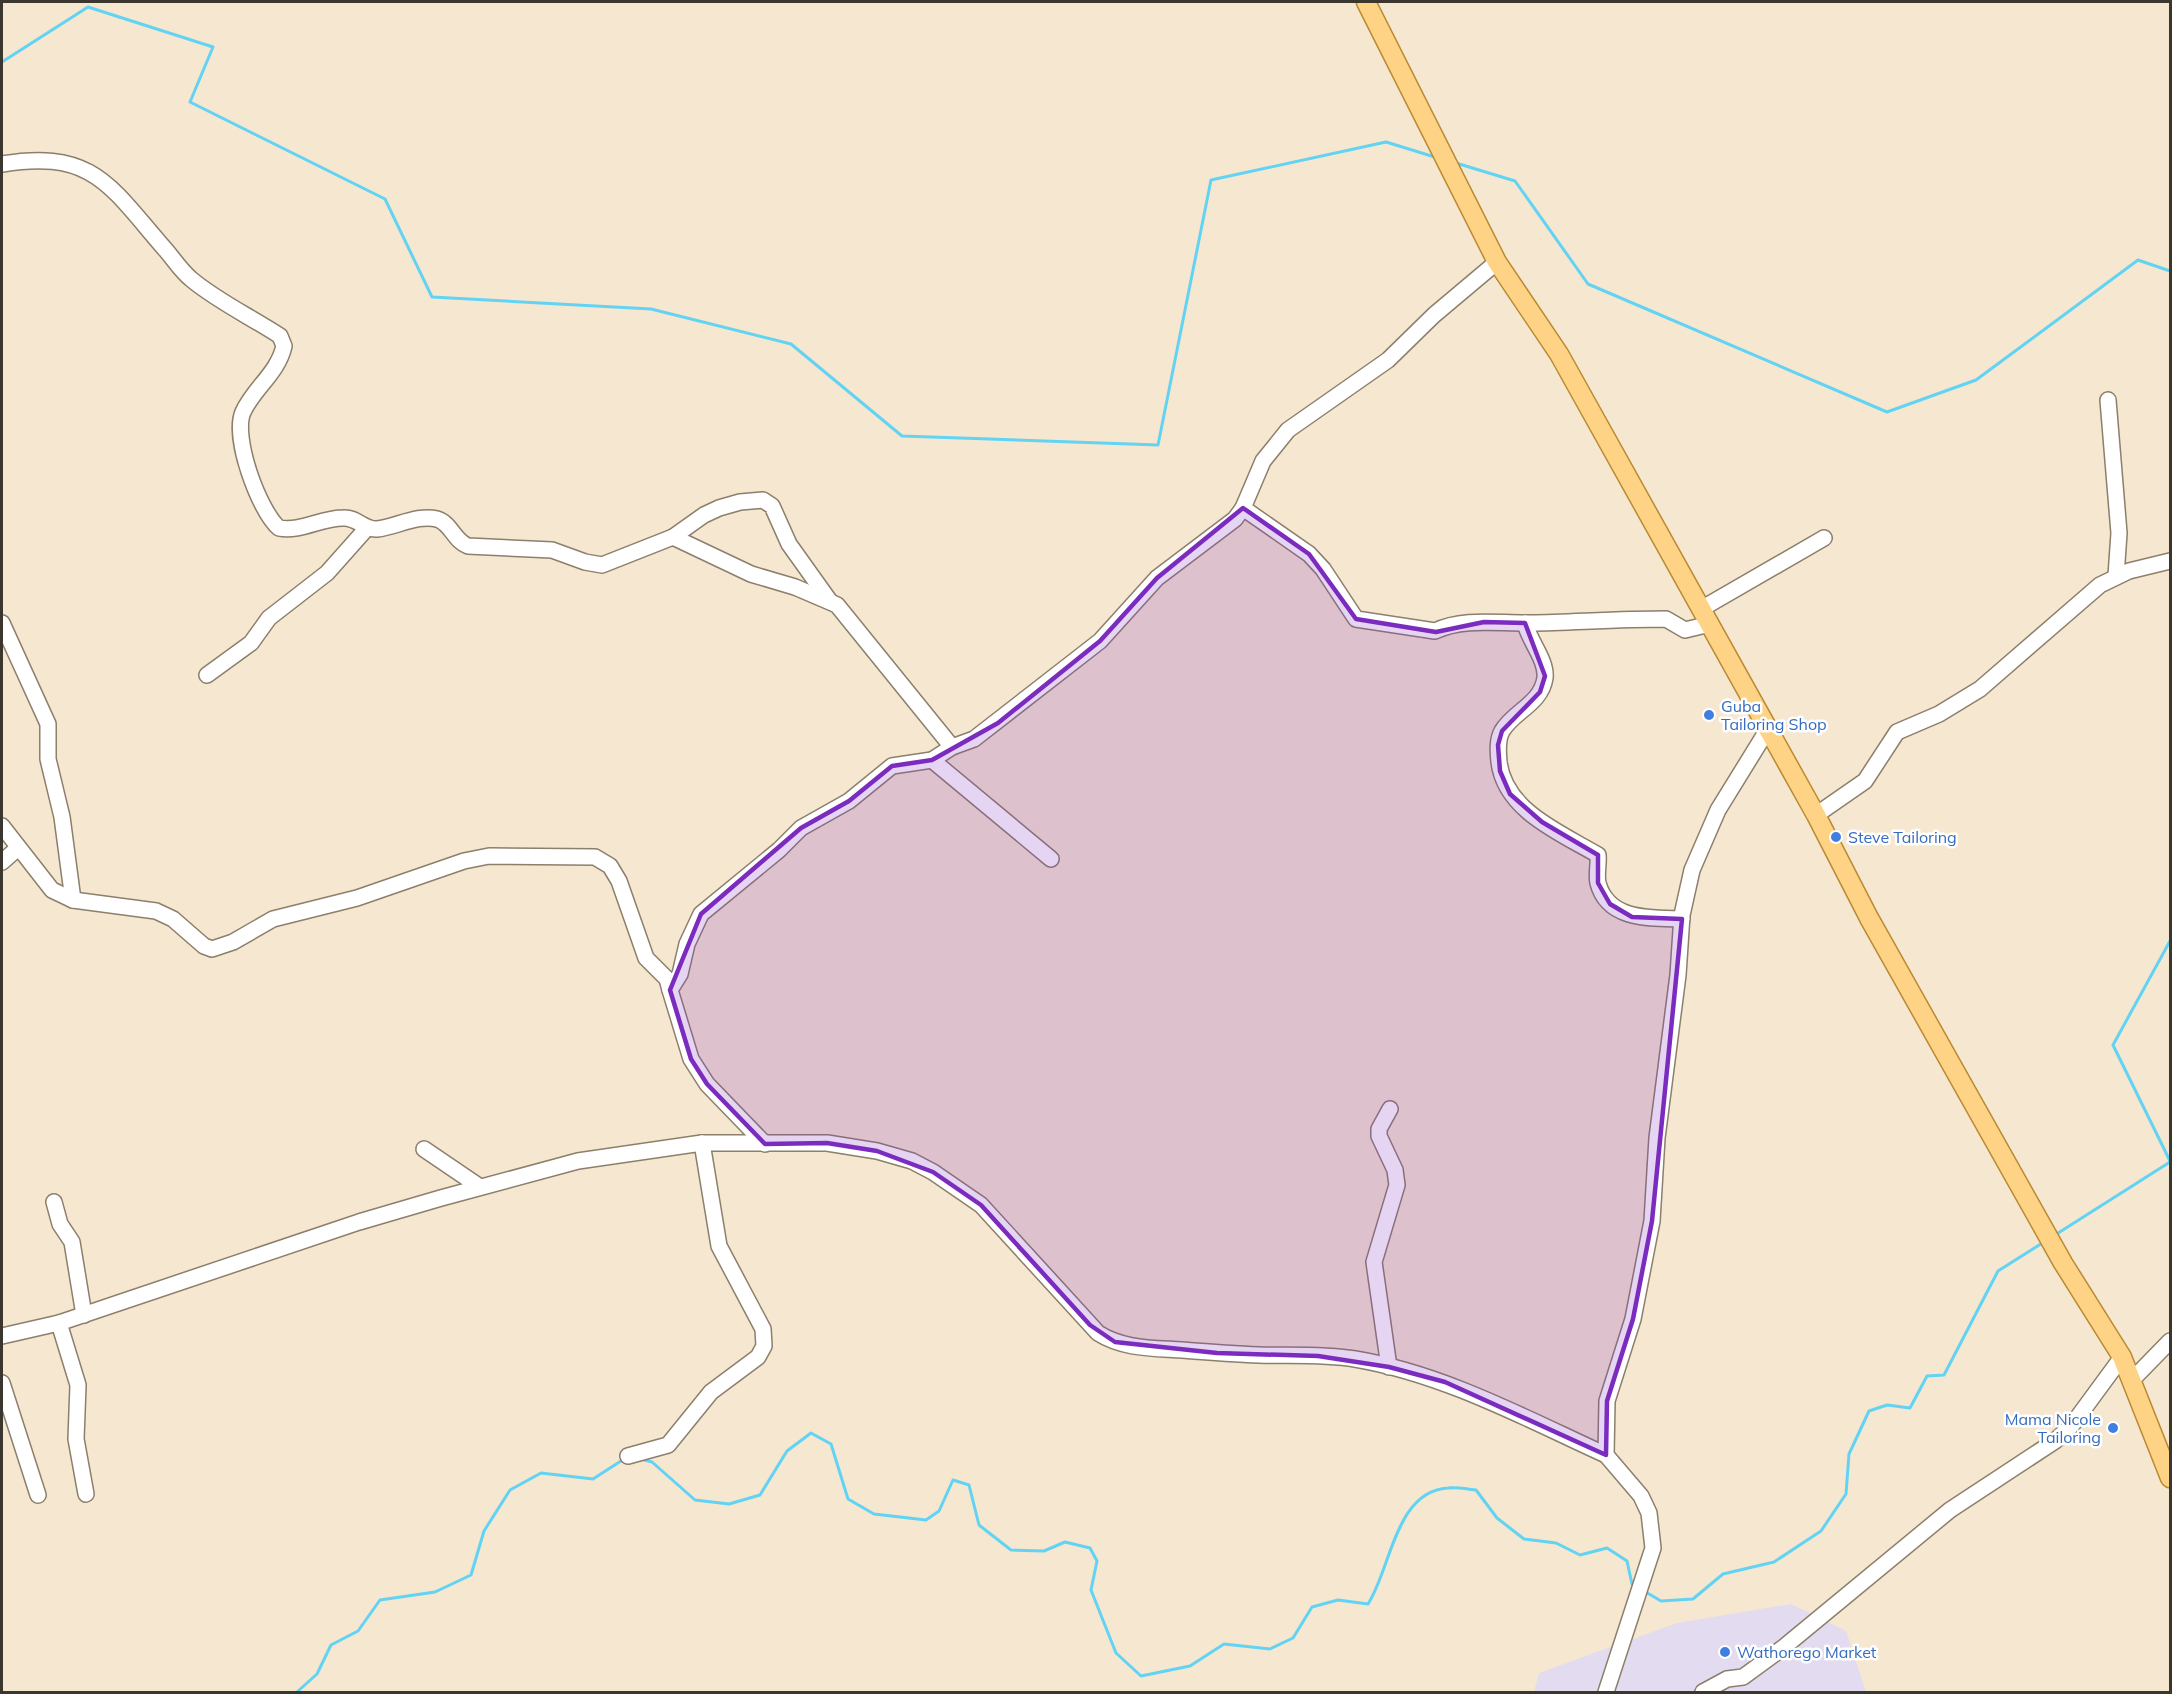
<svg xmlns="http://www.w3.org/2000/svg" width="2172" height="1694" font-family="Mulish,sans-serif">
  <rect width="100%" height="100%" fill="#f6e7d1"/>
  <polygon fill="#e3dbf0" points="1791,1604 1846,1631 1866,1692 1534,1692 1539,1673 1677,1623"/>
  <g fill="none" stroke-linecap="round" stroke-linejoin="round">
    <g stroke="#63d3f3" stroke-width="3">
      <polyline points="2,62 88,7 213,47 190,102 385,199 432,297 651,309 791,344 902,436 1158,445 1211,180 1386,142 1438,158"/>
      <polyline points="1456,163 1515,181 1588,284 1887,412 1976,380 2138,260 2170,271"/>
      <polyline points="2170,941 2113,1045 2170,1161"/>
      <polyline points="2055,1235 2170,1162"/>
      <path d="M641 1459 652 1462 695 1500 729 1504 760 1495 787 1451 811 1433 831 1444 848 1499 874 1514 926 1520 939 1511 953 1480 969 1485 979 1525 1011 1550 1044 1551 1065 1542 1090 1548 1097 1561 1091 1590 1116 1653 1141 1676 1190 1666 1224 1644 1270 1649 1293 1638 1312 1607 1338 1600 1368 1604C1391 1569 1395 1491 1448 1488 1457 1487 1467 1489 1476 1490L1497 1518 1524 1539 1556 1543 1580 1555 1607 1548 1627 1561 1632 1584 1635 1586"/>
      <polyline points="1644,1591 1661,1601 1693,1599 1723,1574 1774,1562 1821,1531 1846,1494 1849,1454 1869,1411 1887,1405 1910,1408 1927,1376 1944,1375 1998,1271 2044,1242"/>
      <polyline points="297,1692 317,1674 331,1645 358,1631 380,1600 435,1592 471,1575 484,1531 510,1490 541,1473 593,1479 624,1459"/>
    </g>
    <g stroke="#8c7f6b" stroke-width="18">
      <g id="minor">
        <path d="M2 164C93 149 110 186 164 248 173 258 181 271 191 279 217 301 251 317 280 336L284 346C278 373 254 388 243 412 232 437 259 511 279 528 301 532 321 518 343 518 357 517 364 530 377 529 396 527 418 514 437 519 451 523 454 541 468 546L552 550 585 562 602 565 673 537 704 515 719 508 740 502 763 500 772 506 789 544 829 600"/>
        <polyline points="2108,400 2119,533 2116,576"/>
        <path d="M1243 508 1309 554 1323 569 1356 619 1435 631C1464 617 1500 624 1531 623 1576 622 1621 619 1666 619L1685 630 1710 624"/>
        <polyline points="673,537 751,574 795,587 837,605 952,747"/>
        <polyline points="1701,609 1824,538"/>
        <polyline points="2,623 48,724 48,759 62,817 73,900"/>
        <path d="M1525 623C1529 641 1547 660 1545 678 1541 704 1514 711 1502 731 1497 740 1498 752 1499 762 1505 811 1561 833 1598 855 1599 864 1596 874 1598 883 1608 921 1651 918 1682 919"/>
        <polyline points="207,675 251,643 269,618 327,573 367,528"/>
        <polyline points="932,760 1051,859"/>
        <polyline points="1816,815 1865,781 1897,732 1939,714 1980,689 2100,585 2129,571 2170,561"/>
        <polyline points="2,826 52,890 73,900 156,911 173,919 204,946 212,949 233,942 273,919 357,898 464,861 489,856 595,857 610,866 619,881 646,958 667,979 670,990"/>
        <polyline points="2,862 18,848"/>
        <polyline points="765,1144 707,1084 691,1059 670,990 680,974 687,944 701,914 779,850 801,828 849,801 892,766 932,760 952,747 974,739 1100,641 1157,578 1235,519 1243,508 1263,461 1288,430 1388,360 1434,315 1497,262"/>
        <polyline points="424,1149 480,1187"/>
        <polyline points="54,1202 60,1224 72,1242 84,1315"/>
        <polyline points="59,1323 78,1385 76,1439 86,1494"/>
        <path d="M2 1336 59 1323 359 1222 441 1198 578 1161 702 1143H827L877 1151 912 1161 933 1172 981 1205 1098 1333C1123 1349 1152 1348 1182 1350 1207 1352 1233 1354 1259 1355 1291 1356 1323 1354 1355 1359 1444 1374 1525 1418 1606 1455"/>
        <polyline points="1389,1367 1374,1262 1397,1185 1395,1170 1379,1136 1379,1129 1390,1109"/>
        <polyline points="2132,1380 2170,1341"/>
        <polyline points="2,1383 38,1495"/>
        <polyline points="628,1456 668,1445 711,1392 758,1357 764,1346 763,1329 719,1246 702,1143"/>
        <polyline points="1606,1692 1653,1548 1649,1513 1641,1496 1606,1455 1607,1401 1633,1319 1652,1221 1657,1138 1678,975 1682,915 1692,870 1718,810 1768,729"/>
        <polyline points="1703,1692 1727,1679 1743,1677 1784,1647 1950,1510 2055,1441 2072,1425 2122,1357"/>
      </g>
    </g>
    <g stroke="#ba8a32" stroke-width="21">
      <polyline id="major" points="1366,2 1497,262 1559,354 1816,815 1869,918 2063,1263 2122,1357 2170,1478"/>
    </g>
    <use href="#minor" stroke="#fff" stroke-width="15"/>
    <use href="#major" stroke="#fed385" stroke-width="18"/>
  </g>
  <path fill="#7b2cbf" fill-opacity="0.2" stroke="#7b2cbf" stroke-width="4.5" stroke-linejoin="round" d="M1243 508 1309 554 1356 619 1436 632 1484 622 1525 623 1545 676 1540 692 1502 731 1498 745 1500 771 1510 794 1542 822 1598 855V883L1610 904 1632 917 1682 919 1652 1221 1633 1319 1607 1401 1606 1455 1445 1382 1389 1367 1318 1356 1217 1353 1115 1342 1090 1325 981 1205 933 1172 877 1151 827 1143 765 1144 707 1084 691 1059 670 990 701 914 801 828 849 801 892 766 932 760 998 723 1100 641 1157 578Z"/>
  <g fill="#3f7fe0" stroke="#fff" stroke-width="2">
    <circle cx="1709" cy="715" r="6"/>
    <circle cx="1836" cy="837" r="6"/>
    <circle cx="2113" cy="1428" r="6"/>
    <circle cx="1725" cy="1652" r="6"/>
  </g>
  <g text-anchor="middle" stroke-width="5" stroke-linejoin="round" paint-order="stroke">
    <g font-size="16" fill="#366cbe" stroke="#fff" text-anchor="start">
      <text x="1721" y="712">Guba<tspan x="1721" dy="18">Tailoring Shop</tspan></text>
      <text x="1848" y="843">Steve Tailoring</text>
      <text x="2101" y="1425" text-anchor="end">Mama Nicole<tspan x="2101" dy="18">Tailoring</tspan></text>
      <text x="1737" y="1658">Wathorego Market</text>
    </g>
  </g>
  <rect width="2172" height="1694" fill="none" stroke="#3c372e" stroke-width="6"/>
</svg>
